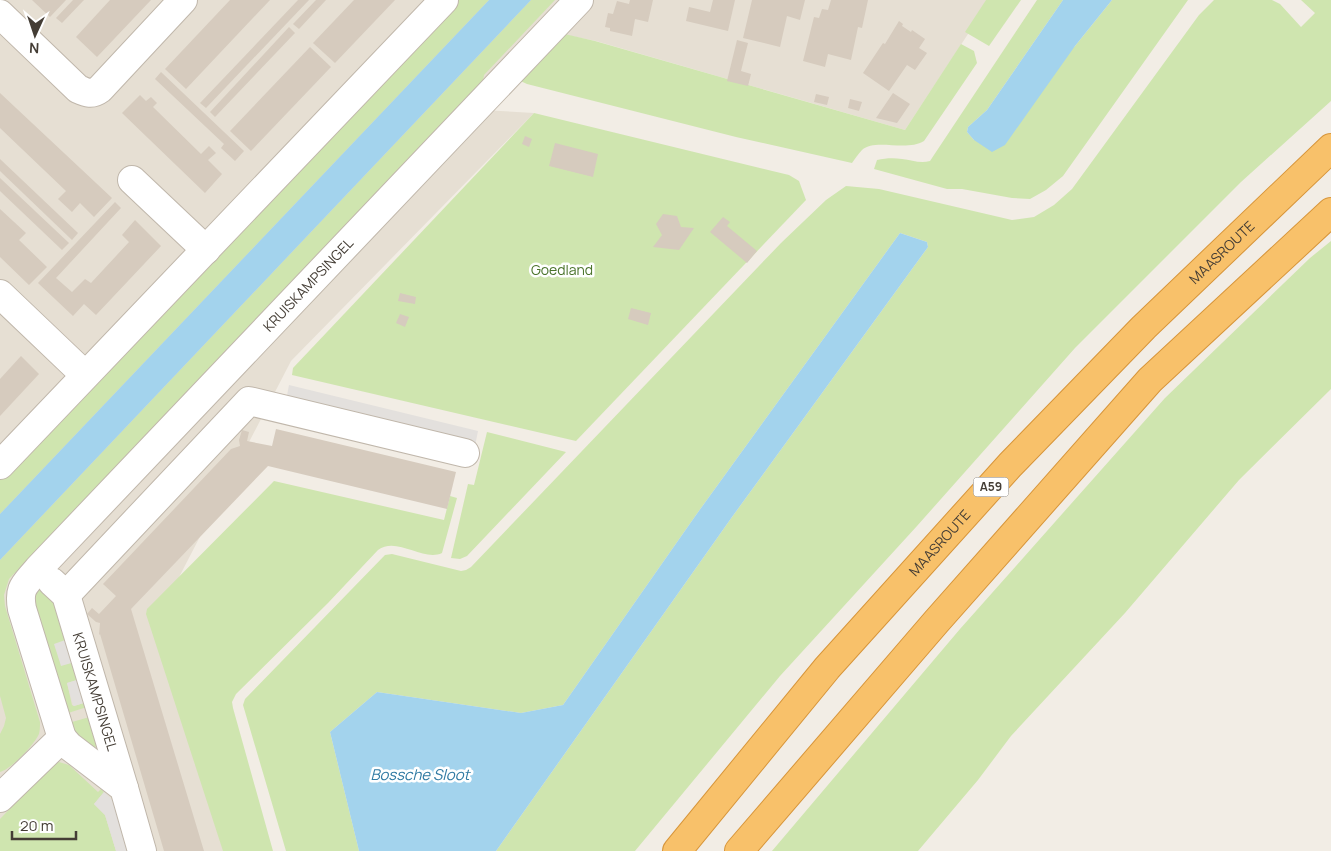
<svg xmlns="http://www.w3.org/2000/svg" width="1331" height="851" font-family="Manrope,sans-serif">
  <rect width="100%" height="100%" fill="#f2ede5"/>
  <polygon fill="#e6dfd3" points="0,0 995,0 968,34 905,130 596,41 556,33 482,110 534,113 291,361 162,610 234,851 0,851"/>
  <g fill="#cfe5af">
    <polygon points="454,0 489,0 0,514 0,479"/>
    <path d="M531 0H555L484 75 483 81 9 579 4 595 5 606 40 722C40 726 40 730 39 734 35 744 10 770 0 772V734L4 726 6 718 0 696V560Z"/>
    <polygon points="986,0 1021,0 989,46 965,32"/>
    <path d="M1037 0H1063L987 110 968 127 967 132 974 140 1075 46 1112 0H1188L1063 176 1046 190 1030 199 1012 198 962 189H947L874 169 877 160C886 158 894 158 902 159 912 160 920 164 930 161Z"/>
    <polygon points="1214,0 1272,0 1280,4 1301,27 1315,13 1301,0 1331,0 1331,101 1241,182 1075,348 917,526 780,676 635,851 496,851 732,517 928,247 927,242 900,233 696,515 563,705 521,713 377,692 330,732 359,851 286,851 243,705 245,699 385,555 392,554 461,571 466,570 471,567 781,243 826,200 846,186 879,189 1012,220 1034,217 1054,205 1072,189 1199,15"/>
    <path d="M556 32 595 41 905 130 961 44 974 51 977 63 924 141C906 152 875 138 862 150 858 154 855 159 852 163L736 137 527 84 514 78Z"/>
    <polygon points="534,113 789,175 799,181 806,200 576,441 292,375 293,368"/>
    <polygon points="1331,241 1331,389 1239,480 1125,613 1011,736 978,780 918,851 772,851 960,629 1165,398 1310,258"/>
    <polygon points="487,432 566,452 467,556 460,559 451,558 468,484 474,485"/>
    <path d="M274 481 444 520 450 496 457 498 442 553C423 562 397 536 378 550L328 603 236 694 232 702 233 708 273 851H223L146 614 147 609Z"/>
    <polygon points="38,590 42,590 57,603 81,679 67,683 72,705 74,706 87,702 90,706 62,715 31,595"/>
    <polygon points="93,716 97,746 91,749 65,724"/>
    <polygon points="59,762 69,765 98,792 101,789 104,792 94,804 105,815 116,851 0,851 0,819 50,767"/>
  </g>
  <g fill="#e3e0dd">
    <polygon points="289,385 478,431 475,446 286,401"/>
    <polygon points="68,639 75,662 61,666 54,644"/>
    <polygon points="80,679 87,702 74,706 73,705 67,683"/>
    <polygon points="104,792 119,806 133,851 116,851 105,815 94,804"/>
  </g>
  <g fill="#a3d3ed">
    <polygon points="489,0 531,0 0,560 0,514"/>
    <polygon points="1063,0 1112,0 1075,46 1005,145 992,152 974,140 967,132 968,127 987,110"/>
    <polygon points="900,233 927,242 928,247 732,517 496,851 359,851 330,732 377,692 521,713 563,705 696,515"/>
  </g>
  <g fill="#d6cbbe">
    <polygon points="32,0 66,0 50,17"/>
    <polygon points="73,0 84,0 62,23 56,18"/>
    <polygon points="110,0 151,0 97,57 76,37"/>
    <polygon points="230,0 270,0 186,89 165,69"/>
    <polygon points="298,0 309,0 206,108 200,103"/>
    <polygon points="316,0 326,0 299,29 293,24"/>
    <polygon points="354,0 395,0 335,63 313,43"/>
    <polygon points="630,0 653,0 648,22 635,19 632,36 610,31 610,28 605,27 608,13 613,14 617,1 629,4"/>
    <polygon points="713,0 735,0 728,31 686,21 689,7 710,12"/>
    <polygon points="752,0 805,0 800,20 787,16 780,47 743,38"/>
    <polygon points="831,0 868,0 862,28 858,27 851,60 828,54 825,67 803,61 814,17 819,18 822,9 828,10"/>
    <polygon points="899,21 903,24 902,26 911,32 912,30 925,39 919,48 927,53 915,70 907,65 889,91 863,73 883,43 885,44"/>
    <polygon points="289,27 295,33 215,117 210,112"/>
    <polygon points="737,40 748,43 741,71 751,74 748,86 727,81"/>
    <polygon points="310,47 331,67 251,151 230,131"/>
    <polygon points="161,72 244,151 235,161 221,148 224,144 155,79"/>
    <polygon points="0,93 112,198 94,217 80,203 72,212 58,199 66,191 0,128"/>
    <polygon points="893,93 910,104 897,123 876,118"/>
    <polygon points="816,94 829,97 827,105 814,102"/>
    <polygon points="140,95 146,101 151,97 157,103 153,107 201,154 209,146 216,153 208,160 222,174 205,193 122,113"/>
    <polygon points="850,99 862,102 859,111 848,108"/>
    <polygon points="525,136 532,139 529,147 522,144"/>
    <polygon points="555,143 598,154 593,177 549,166"/>
    <polygon points="0,159 78,233 72,240 0,171"/>
    <polygon points="0,178 69,243 62,250 0,191"/>
    <polygon points="115,202 121,208 56,278 72,292 85,279 91,283 129,242 122,235 135,220 161,246 96,315 84,304 73,316 38,283"/>
    <polygon points="0,209 26,233 19,240 47,267 29,285 0,257"/>
    <polygon points="663,214 677,216 681,227 694,228 679,250 653,247 662,235 656,224"/>
    <polygon points="723,217 730,222 727,226 757,251 747,263 710,232"/>
    <polygon points="400,293 416,297 415,304 398,301"/>
    <polygon points="631,308 651,313 648,325 628,319"/>
    <polygon points="400,314 409,317 405,327 396,323"/>
    <polygon points="21,356 39,374 0,416 0,379"/>
    <polygon points="276,429 456,472 447,509 268,466 131,609 204,851 164,851 100,634 99,635 100,623 96,622 87,614 92,608 99,614 116,596 103,584 231,449 240,446 239,440 242,430 249,432 247,441 272,446"/>
  </g>
  <g fill="none" stroke-linecap="round" stroke-linejoin="round">
    <g stroke="#c0b7ab" stroke-width="30">
      <g id="minor">
        <path d="M0 14 78 89C87 93 92 95 100 89L183 0"/>
        <polyline points="132,180 206,250"/>
        <polyline points="0,294 85,375"/>
        <polyline points="0,465 444,0"/>
        <path id="s1" d="M52 582 66 595 124 788"/>
        <polyline points="66,595 249,401 465,453"/>
        <polyline points="62,738 69,746 124,788 142,851"/>
        <path id="s2" d="M0 798 62 738 22 609C18 587 25 585 38 569L579 0"/>
      </g>
    </g>
    <g stroke="#d7953a" stroke-width="30">
      <g id="highway">
        <path id="s3" d="M677 851 827 668 1010 465 1144 327 1331 148"/>
        <polyline points="739,851 936,622 1150,380 1331,212"/>
      </g>
    </g>
    <use href="#minor" stroke="#fff" stroke-width="28"/>
    <use href="#highway" stroke="#f8c16a" stroke-width="28"/>
  </g>
  <g text-anchor="middle" stroke-width="5" stroke-linejoin="round" paint-order="stroke">
    <rect fill="#fff" stroke="#7c7772" stroke-width="1" x="973.5" y="477.5" width="35" height="19" rx="4"/>
    <g font-size="12" font-weight="bold" fill="#443d35">
      <text x="991" y="491">A59</text>
    </g>
    <g font-size="14" fill="#443d35" stroke="#fff">
      <text dy="5" stroke="none"><textPath href="#s3" startOffset="810">MAASROUTE</textPath></text>
      <text dy="5" stroke="none"><textPath href="#s2" startOffset="659">KRUISKAMPSINGEL</textPath></text>
      <text dy="5" stroke="none"><textPath href="#s3" startOffset="405">MAASROUTE</textPath></text>
      <text dy="5" stroke="none"><textPath href="#s1" startOffset="120">KRUISKAMPSINGEL</textPath></text>
    </g>
    <g font-size="14" fill="#4a732b" stroke="#fff">
      <text x="562" y="275">Goedland</text>
    </g>
    <g font-size="15" font-style="italic" fill="#307aa3" stroke="#fff">
      <text x="420" y="780">Bossche Sloot</text>
    </g>
  </g>
  <g transform="translate(35 35) rotate(183)" stroke="#ffffff" stroke-width="4" paint-order="stroke">
  <path d="M0-4L9 19L0 12L-9 19Z" fill="#443d35"/>
  <text y="-8" font-size="14" font-weight="bold" text-anchor="middle" fill="#443d35">N</text>
  </g>
  <path d="M12 831v8h64v-8" fill="none" stroke="#443d35" stroke-width="2.5"/>
  <text x="20" y="831" font-size="15" fill="#443d35" stroke="#ffffff" stroke-width="4" paint-order="stroke">20 m</text>
</svg>
